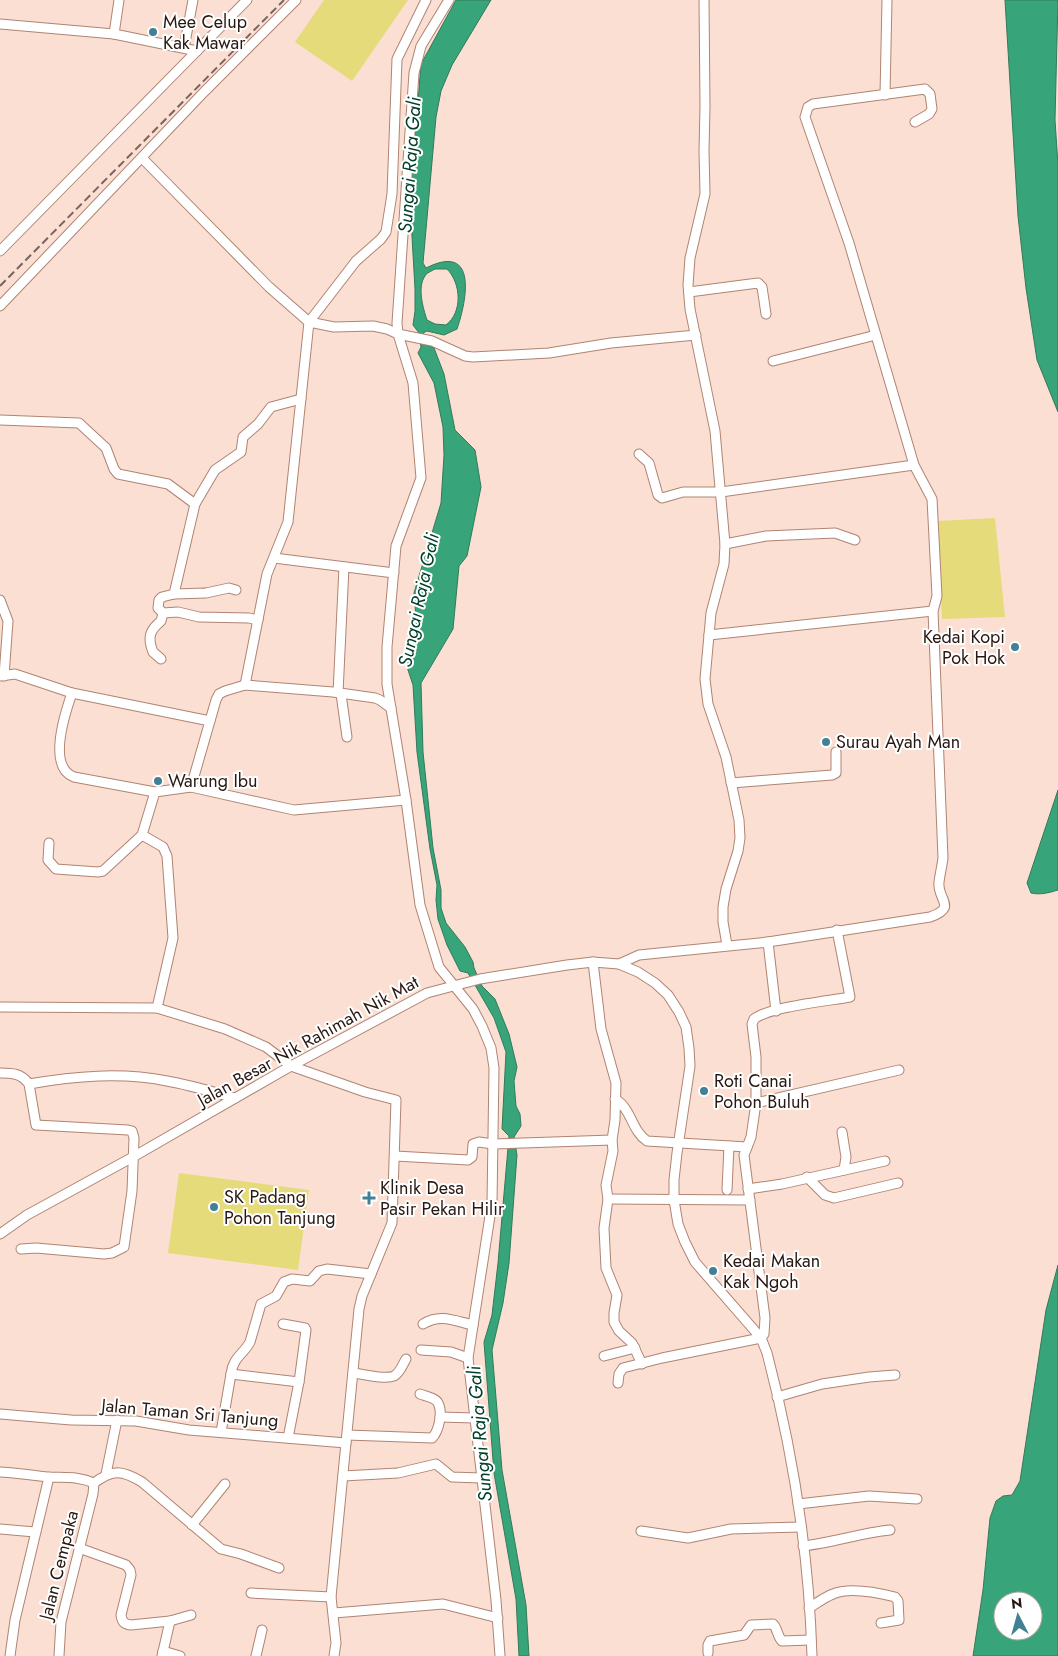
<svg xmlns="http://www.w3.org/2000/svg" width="1058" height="1656" font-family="Jost,sans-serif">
  <rect width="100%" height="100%" fill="#fbdfd3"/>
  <g fill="#e6db7a">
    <polygon points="324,0 408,0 352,81 295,42"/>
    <polygon points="995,518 1005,617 942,619 937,521"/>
    <polygon points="179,1173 309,1190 298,1270 168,1253"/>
  </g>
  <g fill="#38a479" stroke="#337a5a" fill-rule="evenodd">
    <path d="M456 0H491L452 65 441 91 436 117 423 263 426 268C478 242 467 300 457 329L444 335 427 331 423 333 425 344 434 348 444 374 455 430 475 450 481 487 467 556 459 566 453 629 421 683 423 752 433 848 441 890V908L446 923 465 947 473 962 474 968 482 986 495 999 509 1034 517 1067 514 1081 516 1106 520 1114 521 1126 514 1137 517 1155 509 1263 503 1303 492 1350 502 1470 526 1605 529 1656H519L516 1599 494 1473 484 1342 492 1315 498 1263 509 1136 502 1129 506 1052 494 1018 468 973 460 971 447 945 438 919 436 900 437 885 430 849 417 752 413 685 405 661 417 630 414 593 441 503 444 455 443 427 434 383 418 353 421 347 419 333 413 325 415 311V289L410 201 421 64ZM435 269H447C461 283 463 312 446 325L435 324 427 320C423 308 417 287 425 276 426 273 432 271 435 269Z"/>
    <polygon points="1005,0 1058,0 1055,120 1058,165 1058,412 1037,360 1026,288 1018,216"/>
    <path d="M1058 790V890C1048 893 1041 895 1031 893L1027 883Z"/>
    <path d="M1058 1265V1656H973L983 1590 990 1518 996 1501 1003 1496 1012 1495 1020 1481 1046 1310ZM1003 1601H1033V1631H1003Z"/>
  </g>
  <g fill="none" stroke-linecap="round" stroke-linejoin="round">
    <g stroke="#af8473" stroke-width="11">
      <g id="minor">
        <polyline points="449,0 421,46 414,73 397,323 398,334 413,383 421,478 396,546 387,647 387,684 406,800 420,905 439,967 473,1009 482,1026 491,1048 494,1068 492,1203 468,1358 496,1600 500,1656"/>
        <polyline points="704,0 705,106 704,151 705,194 690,258 688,285 690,309 715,431 725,544 724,564 711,613 705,679 708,704 726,757 739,820 740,838 738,851 726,889 723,907 723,922 727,945"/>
        <polyline points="0,24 114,34 197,51"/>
        <polyline points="114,34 119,0"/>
        <polyline points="184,48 193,0"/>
        <polyline points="885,95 887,0"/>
        <polyline points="142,158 269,287 309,322 334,327 373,326 387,329 398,334 432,341 465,356 473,357 549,353 611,343 696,335"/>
        <polyline points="0,251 247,0"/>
        <polyline points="689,292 758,283 762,287 766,314"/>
        <polyline points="0,306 204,92 296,0"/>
        <polyline points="773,361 876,335"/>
        <polyline points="0,420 79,423 106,448 114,469 118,474 168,484 195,504"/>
        <polyline points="639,454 649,463 658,495 662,498 683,492 721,492 914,465"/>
        <polyline points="725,544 766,536 835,533 855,540"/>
        <polyline points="274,558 394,573"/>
        <polyline points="174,594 206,593 229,588 236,590"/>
        <polyline points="0,600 8,621 4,676"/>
        <polyline points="258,620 249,618 199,617 178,612 163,613 158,608 159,600 162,597 174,594 195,504 215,470 241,452 243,437 258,424 271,407 301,399"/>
        <polyline points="709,635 933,611"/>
        <path d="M161 659 153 652C147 637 150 630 161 621L163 613"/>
        <polyline points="0,676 15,674 72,693 210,721"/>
        <polyline points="245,685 267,574 288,522 309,322 356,261 381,239 386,232 392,194 397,59 426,0"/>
        <path d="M72 693C65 713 47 767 74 777L155 792"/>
        <polyline points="338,693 344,567"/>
        <polyline points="341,694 347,737"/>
        <polyline points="731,783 832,775 836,773 836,752"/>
        <polyline points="191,787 294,810 406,800"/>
        <polyline points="49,843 48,860 56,869 98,872 103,871 142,835"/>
        <path d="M768 942 930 917C958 907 937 900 939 882 940 874 942 866 943 858L933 611 937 596 932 499 914 465 849 243 805 117 808 107 813 104 925 89 930 94 932 109 929 114 915 122"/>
        <polyline points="593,962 601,1029 616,1083 615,1120 612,1140 613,1151 606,1185 608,1199 604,1228 606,1268 617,1295 614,1313 614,1322 619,1331 632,1343 642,1364"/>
        <polyline points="619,964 639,955 768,942 776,1011"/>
        <polyline points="0,1007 157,1008 225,1029 266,1047 291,1066 365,1092 396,1100 392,1223 362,1296 359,1309 331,1597 336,1643 334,1656"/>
        <polyline points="157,1008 173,938 167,856 163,847 142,835 155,792 191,787 216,700 219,694 225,691 245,685 333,692 375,698 380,700 391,708"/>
        <path d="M0 1073C12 1073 21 1073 29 1084L36 1125 128 1130 132 1131 134 1138 132 1191 124 1247 112 1253 104 1254 36 1248 21 1249"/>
        <path d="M29 1084C75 1076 121 1072 167 1081 190 1085 213 1092 235 1098"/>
        <path d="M615 1099C632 1109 631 1130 647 1141L747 1147"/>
        <polyline points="756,1103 899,1070"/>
        <polyline points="842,1132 846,1157 844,1170"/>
        <polyline points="395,1156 468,1160 472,1157 473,1144 479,1142 493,1144 612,1140"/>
        <polyline points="807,1177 825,1195 834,1198 898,1183"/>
        <polyline points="748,1189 782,1184 885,1161"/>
        <polyline points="727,1190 729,1146"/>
        <polyline points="608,1199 750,1200"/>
        <path d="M0 1234 27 1215 133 1157 291 1066 427 993 480 979 567 965 593 962 619 964 638 972 655 983 668 995 679 1012 686 1027 689 1048 690 1066 677 1153 674 1180V1200L678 1224 685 1242 695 1262 761 1338 767 1353C793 1452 809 1554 812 1656"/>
        <polyline points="283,1324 305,1328 306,1330 299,1382 288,1438"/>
        <path d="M423 1324C440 1313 455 1321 473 1325"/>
        <polyline points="421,1350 451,1352 468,1358"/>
        <polyline points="604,1356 635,1348"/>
        <path d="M353 1373C363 1374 385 1380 394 1376 400 1373 403 1364 406 1359"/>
        <path d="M231 1374C233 1357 243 1355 250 1342L261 1304 276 1296 284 1282 292 1279 310 1281 319 1271 327 1269 371 1274"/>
        <path d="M618 1383 619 1374 623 1368 662 1358 761 1338 764 1334 765 1318 744 1155 751 1137 756 1103V1057L752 1024 754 1019C769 1007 828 1001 850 997L837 930"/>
        <polyline points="777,1397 822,1384 869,1377 895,1375"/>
        <polyline points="0,1414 71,1420 136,1421 189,1430 346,1443"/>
        <polyline points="440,1417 474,1418"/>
        <polyline points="221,1432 231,1374 299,1382"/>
        <path d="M347 1435 432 1438C439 1431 443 1412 438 1403 436 1398 425 1396 420 1394"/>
        <path d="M0 1472C16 1473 31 1475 47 1477 64 1478 78 1476 94 1483"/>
        <polyline points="106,1474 117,1420"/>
        <polyline points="343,1476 398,1473 436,1464 452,1477 481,1478"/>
        <path d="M94 1483C113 1469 122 1470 142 1482L221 1549 241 1554 279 1568"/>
        <polyline points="798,1504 869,1496 917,1499"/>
        <polyline points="192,1525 225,1484"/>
        <polyline points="0,1529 35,1532"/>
        <polyline points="641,1531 688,1538 731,1529 801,1527"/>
        <path d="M803 1546C832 1543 860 1533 890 1530"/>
        <path d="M79 1548 126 1565 130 1570 131 1575 121 1615C122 1622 124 1624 131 1625L170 1621 191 1615"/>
        <polyline points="251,1593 331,1597"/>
        <path d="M809 1608C817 1603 825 1597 833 1594 849 1587 879 1593 895 1597L898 1601 899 1620 881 1623"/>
        <polyline points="334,1613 443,1604 498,1618"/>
        <polyline points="163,1651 180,1656"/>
        <path d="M708 1653V1645L710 1641 744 1635 751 1625 773 1624C778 1629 777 1636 782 1641L811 1640"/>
        <polyline points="10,1656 15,1620 49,1477"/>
        <polyline points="59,1656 61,1622 93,1494 94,1483"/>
        <polyline points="162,1656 170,1621"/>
        <polyline points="256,1656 262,1630"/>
      </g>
    </g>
    <use href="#minor" stroke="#fff" stroke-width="9"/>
    <polyline stroke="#79645c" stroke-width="2" stroke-dasharray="8 4" stroke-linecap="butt" points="0,286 284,0"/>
  </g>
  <g fill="#428095" stroke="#fff" stroke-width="2">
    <circle cx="153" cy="32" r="5"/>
    <circle cx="1015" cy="647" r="5"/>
    <circle cx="826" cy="742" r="5"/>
    <circle cx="158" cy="781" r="5"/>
    <circle cx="704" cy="1091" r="5"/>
    <path d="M366.5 1190.5h5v5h5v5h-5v5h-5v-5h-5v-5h5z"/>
    <circle cx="214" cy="1207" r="5"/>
    <circle cx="713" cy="1271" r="5"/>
  </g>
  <g text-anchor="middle" stroke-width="4" stroke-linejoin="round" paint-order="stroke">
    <g font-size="18" fill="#281811" stroke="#fff" text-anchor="start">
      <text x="163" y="28">Mee Celup<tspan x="163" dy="21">Kak Mawar</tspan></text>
      <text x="1005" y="643" text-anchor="end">Kedai Kopi<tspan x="1005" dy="21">Pok Hok</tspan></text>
      <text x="836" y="748">Surau Ayah Man</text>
      <text x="168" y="787">Warung Ibu</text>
      <text x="714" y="1087">Roti Canai<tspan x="714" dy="21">Pohon Buluh</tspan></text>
      <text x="380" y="1194">Klinik Desa<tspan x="380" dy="21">Pasir Pekan Hilir</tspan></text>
      <text x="224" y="1203">SK Padang<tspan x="224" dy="21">Pohon Tanjung</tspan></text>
      <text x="723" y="1267">Kedai Makan<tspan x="723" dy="21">Kak Ngoh</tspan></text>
    </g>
    <g font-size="18" fill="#281811" stroke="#fff">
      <text transform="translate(308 1041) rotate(-29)" y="6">Jalan Besar Nik Rahimah Nik Mat</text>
      <text transform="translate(190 1413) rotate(5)" y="6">Jalan Taman Sri Tanjung</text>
      <text transform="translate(59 1565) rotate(-76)" y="6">Jalan Cempaka</text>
    </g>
    <g font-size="19" font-style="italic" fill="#00402a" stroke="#fff">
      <text transform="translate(409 165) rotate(-86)" y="7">Sungai Raja Gali</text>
      <text transform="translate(418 600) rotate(-78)" y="7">Sungai Raja Gali</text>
      <text transform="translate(479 1434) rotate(-95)" y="7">Sungai Raja Gali</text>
    </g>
  </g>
  <g transform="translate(1018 1616) rotate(354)"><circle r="24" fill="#ffffff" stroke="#a9a3a0"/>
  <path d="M0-4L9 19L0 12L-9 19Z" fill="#428095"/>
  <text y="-8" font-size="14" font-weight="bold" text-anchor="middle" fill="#281811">N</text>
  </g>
</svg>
